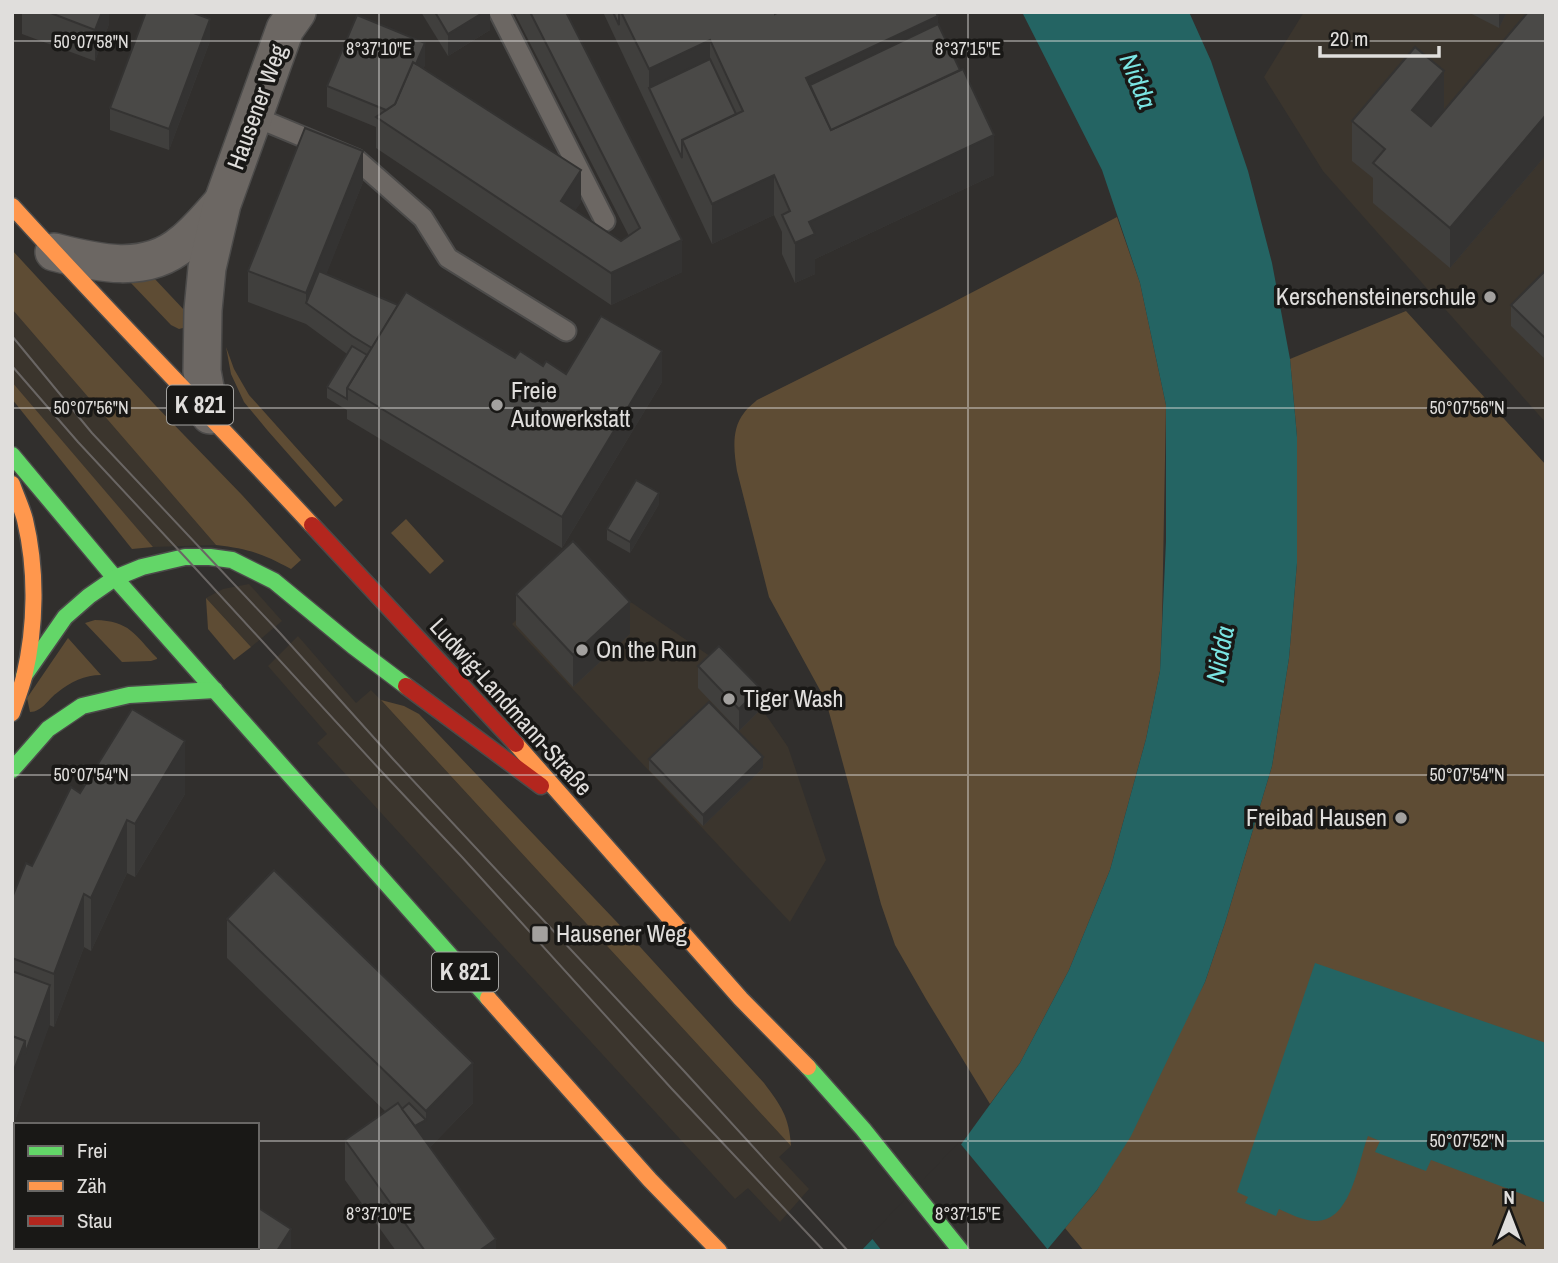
<svg xmlns="http://www.w3.org/2000/svg" width="1558" height="1263" font-family="'Archivo Narrow',sans-serif">
  <rect width="100%" height="100%" fill="#312f2d"/>
  <g fill="#3b352d">
    <polygon points="1304,12 1546,12 1546,423 1323,171 1264,77"/>
    <polygon points="12,309 216,545 153,547 12,382"/>
    <polygon points="575,564 739,676 788,747 826,860 790,922 512,624"/>
    <polygon points="249,584 282,621 251,647 206,598 223,589"/>
    <polygon points="298,636 356,703 371,690 381,700 791,1146 779,1157 809,1189 780,1222 748,1188 735,1199 317,743 327,734 268,666"/>
  </g>
  <g fill="#5e4c34">
    <path d="M1117 217 1140 283 1166 405 1162 623 1160 671 1146 739 1110 870 1069 970 1020 1063 990 1104 926 999 895 945 881 904 826 701 769 597 737 471C734 452 731 429 744 413 747 408 753 404 757 400L944 307Z"/>
    <path d="M12 250 155 405 242 495 301 560 291 569C261 553 249 549 216 545L12 309Z"/>
    <polygon points="153,277 185,311 183,328 179,329 171,325 131,283 132,279"/>
    <polygon points="1406,311 1546,465 1546,1251 1084,1251 1065,1228 1097,1190 1205,982 1225,923 1272,766 1289,658 1297,563 1297,437 1290,359"/>
    <polygon points="226,347 234,369 249,395 343,500 335,507 268,431 244,402 231,374"/>
    <polygon points="12,382 153,547 132,549 12,399"/>
    <polygon points="406,519 444,561 430,574 391,533"/>
    <polygon points="206,598 251,647 234,660 208,629"/>
    <path d="M95 620C130 621 134 634 157 658V659L151 661 122 662 85 623Z"/>
    <path d="M68 638 101 675C85 675 70 682 58 692 48 699 42 712 30 712L27 698Z"/>
    <path d="M381 700 404 706 419 714 632 938 764 1083C781 1106 789 1116 791 1146Z"/>
  </g>
  <g fill="#246463">
    <polygon points="1022,12 1189,12 1211,61 1248,171 1272,263 1290,359 1297,437 1297,563 1289,658 1272,766 1225,923 1205,982 1131,1136 1097,1190 1046,1251 861,1251 957,1150 1020,1063 1069,970 1110,870 1146,739 1160,671 1166,541 1166,405 1140,283 1102,170"/>
    <path d="M1315 963 1546 1043V1203L1431 1160 1426 1171 1375 1152 1380 1141 1368 1136C1358 1161 1352 1221 1316 1221 1304 1221 1290 1214 1279 1209L1276 1216 1245 1203 1248 1197 1237 1192Z"/>
  </g>
  <polygon fill="#312f2d" points="959,1142 1049,1251 882,1251 870,1236"/>
  <g fill="none" stroke-linecap="round" stroke-linejoin="round">
    <g stroke="#4c4b4a" stroke-width="23">
      <g id="lane">
        <polyline points="499,12 605,221"/>
        <polyline points="253,116 356,159 423,218 448,258 566,331"/>
      </g>
    </g>
    <g stroke="#4c4b4a" stroke-width="40">
      <g id="street">
        <path d="M54 252C96 263 146 275 183 243 197 232 209 217 221 204"/>
        <polyline points="210,415 202,371 203,310 207,268 222,204 285,29 297,12"/>
      </g>
    </g>
    <g stroke="#4c4b4a" stroke-width="19">
      <g id="fast">
        <polyline points="12,455 115,578 488,998"/>
        <polyline points="24,676 65,617 89,596 115,578 142,567 185,557 210,557 232,560 274,581 353,646 406,686"/>
        <polyline points="12,770 48,729 82,706 129,695 215,690"/>
        <polyline points="808,1067 863,1129 961,1251"/>
      </g>
    </g>
    <g stroke="#4c4b4a" stroke-width="19">
      <g id="slow">
        <path d="M12 206C110 314 213 418 312 525"/>
        <path d="M12 484C16 496 22 508 25 520 37 570 36 627 24 677 21 689 16 701 12 713"/>
        <polyline points="516,744 741,999 808,1067"/>
        <polyline points="488,998 650,1180 719,1251"/>
      </g>
    </g>
    <g stroke="#4c4b4a" stroke-width="19">
      <g id="jam">
        <polyline points="312,525 516,744"/>
        <polyline points="406,686 541,786"/>
      </g>
    </g>
    <use href="#lane" stroke="#6c6763" stroke-width="19"/>
    <use href="#street" stroke="#6c6763" stroke-width="37"/>
    <use href="#fast" stroke="#63d668" stroke-width="16"/>
    <use href="#slow" stroke="#ff974d" stroke-width="16"/>
    <use href="#jam" stroke="#b3261e" stroke-width="16"/>
    <g stroke="#6a6664" stroke-width="2">
      <polyline points="12,336 92,433 280,633 393,759 684,1071 848,1251"/>
      <polyline points="12,366 78,442 185,557 382,772 462,857 671,1088 824,1251"/>
    </g>
  </g>
  <g fill="#403f3d">
    <polygon points="22,12 109,12 109,24 95,61 22,34"/>
    <polygon points="421,12 490,12 490,30 448,56"/>
    <polygon points="514,12 566,12 682,272 611,305 376,148 376,127 327,107 327,86 425,65 423,69 581,202 575,210 621,241 629,236"/>
    <polygon points="603,12 936,12 938,24 994,175 815,259 815,274 795,283 782,254 782,232 774,215 712,244"/>
    <polygon points="1468,12 1507,12 1499,28"/>
    <polygon points="1546,12 1546,155 1450,268 1373,203 1373,178 1352,161 1352,121 1444,111"/>
    <polygon points="210,41 169,150 110,130 110,108"/>
    <polygon points="363,182 326,274 515,358 543,366 566,374 662,382 562,548 347,419 347,410 327,398 327,387 347,354 306,324 248,302 248,271"/>
    <polygon points="1546,270 1546,360 1511,326 1511,305"/>
    <polygon points="659,504 630,553 607,540 607,529"/>
    <polygon points="516,594 630,634 573,687 516,625"/>
    <polygon points="698,666 760,710 739,731 698,688"/>
    <polygon points="649,759 763,768 703,826 649,770"/>
    <polygon points="80,793 185,794 135,877 127,873 91,951 84,947 54,1027 49,1025 12,1129 12,898 32,866"/>
    <polygon points="227,919 473,1103 430,1147 496,1251 396,1251 345,1180 345,1140 386,1112 227,958"/>
    <polygon points="12,1198 16,1200 16,1247 61,1247 59,1251 12,1251"/>
    <polygon points="148,1247 257,1247 291,1251 154,1251"/>
  </g>
  <g fill="#343332">
    <polygon points="102,12 109,12 109,24 95,61 95,30"/>
    <polygon points="484,12 490,12 490,30 448,56 448,34"/>
    <polygon points="1499,12 1507,12 1499,28"/>
    <polygon points="938,16 938,56 818,112 806,78"/>
    <polygon points="210,19 210,41 169,150 169,129"/>
    <polygon points="710,40 710,80 649,88 649,69"/>
    <polygon points="425,43 425,65 397,131 395,114"/>
    <polygon points="1444,71 1444,111 1412,149 1412,110"/>
    <polygon points="1546,115 1546,155 1450,268 1450,228"/>
    <polygon points="994,135 994,175 815,259 815,274 795,283 795,243 809,222"/>
    <polygon points="363,151 363,182 313,308 306,303 306,293"/>
    <polygon points="581,170 581,202 561,232 561,201"/>
    <polygon points="774,175 774,215 712,244 712,204"/>
    <polygon points="682,240 682,272 611,305 611,273"/>
    <polygon points="662,351 662,382 562,548 562,517"/>
    <polygon points="659,493 659,504 630,553 630,542"/>
    <polygon points="630,602 630,634 573,687 573,655"/>
    <polygon points="760,688 760,710 739,731 739,709"/>
    <polygon points="185,741 185,794 135,877 135,824"/>
    <polygon points="763,757 763,768 703,826 703,815"/>
    <polygon points="127,820 127,873 91,951 91,898"/>
    <polygon points="84,894 84,947 54,1027 54,974"/>
    <polygon points="50,985 50,1024 12,1129 12,1075 25,1041"/>
    <polygon points="473,1063 473,1103 426,1151 426,1111"/>
    <polygon points="426,1120 426,1151 411,1129"/>
    <polygon points="291,1229 291,1251 277,1251"/>
    <polygon points="496,1239 496,1251 479,1251"/>
    <polygon points="55,1247 61,1247 59,1251 54,1251"/>
  </g>
  <g fill="#4a4947" stroke="#343332" stroke-width="2">
    <polygon points="48,12 102,12 95,30"/>
    <polygon points="146,12 191,12 210,19 169,129 110,108"/>
    <polygon points="435,12 484,12 448,34"/>
    <polygon points="530,12 566,12 682,240 611,273 376,117 395,104 413,62 581,170 561,201 621,241 640,228"/>
    <polygon points="613,12 619,12 619,25"/>
    <polygon points="621,12 775,12 775,14 779,12 936,12 938,16 806,78 831,130 963,69 994,135 809,222 815,234 795,243 782,215 790,211 774,175 712,204 682,140 743,111 710,40 649,69"/>
    <polygon points="1528,12 1546,12 1546,115 1450,228 1373,163 1385,149 1352,121 1415,47 1444,71 1412,110 1431,126"/>
    <polygon points="357,15 425,43 416,64 413,62 395,104 386,110 327,86"/>
    <polygon points="938,24 960,70 831,130 810,85"/>
    <polygon points="710,59 736,114 682,140 682,158 649,88"/>
    <polygon points="305,128 363,151 306,293 248,271"/>
    <polygon points="1546,270 1546,339 1511,305"/>
    <polygon points="319,271 398,305 372,348 352,336 306,303"/>
    <polygon points="406,292 515,358 520,351 543,366 546,361 566,374 601,316 662,351 562,517 347,388"/>
    <polygon points="352,346 367,355 347,388 347,399 327,387"/>
    <polygon points="636,480 659,493 630,542 607,529"/>
    <polygon points="573,541 630,602 573,655 516,594"/>
    <polygon points="719,646 760,688 739,709 698,666"/>
    <polygon points="709,702 763,757 703,815 649,759"/>
    <polygon points="132,709 185,741 135,824 127,820 91,898 84,894 54,974 12,958 12,898 26,863 32,866 71,787 80,793"/>
    <polygon points="274,870 473,1063 426,1111 227,919"/>
    <polygon points="12,971 50,985 25,1054 25,1041 12,1036"/>
    <polygon points="12,1036 25,1041 12,1075"/>
    <polygon points="398,1103 496,1239 479,1251 425,1251 345,1140"/>
    <polygon points="409,1103 426,1120 415,1126 402,1109"/>
    <polygon points="12,1198 16,1200 16,1235 12,1233"/>
    <polygon points="257,1207 291,1229 277,1251 216,1251 210,1247 257,1247"/>
    <polygon points="21,1247 55,1247 54,1251 20,1251"/>
  </g>
  <path fill="none" stroke="#e0dedc" stroke-width="2" stroke-opacity="0.45" d="M379 12V1251M968 12V1251M12 41H1546M12 408H1546M12 775H1546M12 1141H16M257 1141H1546"/>
  <g fill="#a3a19f" stroke="#191816" stroke-width="2.5">
    <circle cx="1490" cy="297" r="7"/>
    <circle cx="497" cy="405" r="7"/>
    <circle cx="582" cy="650" r="7"/>
    <circle cx="729" cy="699" r="7"/>
    <circle cx="1401" cy="818" r="7"/>
    <rect x="531" y="925" width="18" height="18" rx="3.5"/>
  </g>
  <g text-anchor="middle" stroke-width="7" stroke-linejoin="round" paint-order="stroke">
    <g fill="#191816" stroke="#a4a3a1" stroke-width="2">
      <rect x="167" y="385.5" width="66" height="39" rx="5"/>
      <rect x="432" y="952.5" width="66" height="39" rx="5"/>
    </g>
    <g font-size="23" font-weight="bold" fill="#e0dedc">
      <text x="200" y="413">K 821</text>
      <text x="465" y="980">K 821</text>
    </g>
    <g font-size="24" fill="#e0dedc" stroke="#191816">
      <text transform="translate(257 107) rotate(-70)" y="8">Hausener Weg</text>
      <text transform="translate(511 707) rotate(48)" y="8">Ludwig-Landmann-Straße</text>
    </g>
    <g font-size="24" fill="#e0dedc" stroke="#191816" text-anchor="start">
      <text x="1476" y="305" text-anchor="end">Kerschensteinerschule</text>
      <text x="511" y="399">Freie<tspan x="511" dy="28">Autowerkstatt</tspan></text>
      <text x="596" y="658">On the Run</text>
      <text x="743" y="707">Tiger Wash</text>
      <text x="1387" y="826" text-anchor="end">Freibad Hausen</text>
      <text x="556" y="942">Hausener Weg</text>
    </g>
    <g font-size="26" font-style="italic" fill="#7be5e3" stroke="#191816">
      <text transform="translate(1138 81) rotate(68)" y="9">Nidda</text>
      <text transform="translate(1220 654) rotate(-79)" y="9">Nidda</text>
    </g>
  </g>
  <g font-size="18" text-anchor="middle" fill="#e0dedc" stroke="#191816" stroke-width="7" stroke-linejoin="round" paint-order="stroke">
    <text x="91" y="48">50°07'58"N</text>
    <text x="379" y="55">8°37'10"E</text>
    <text x="968" y="55">8°37'15"E</text>
    <text x="91" y="414">50°07'56"N</text>
    <text x="1467" y="414">50°07'56"N</text>
    <text x="91" y="781">50°07'54"N</text>
    <text x="1467" y="781">50°07'54"N</text>
    <text x="1467" y="1147">50°07'52"N</text>
    <text x="379" y="1220">8°37'10"E</text>
    <text x="968" y="1220">8°37'15"E</text>
  </g>
  <rect width="1558" height="1263" fill="none" stroke="#e0dedc" stroke-width="28"/>
  <rect x="14" y="1123" width="245" height="126" fill="#191816" stroke="#696765" stroke-width="2"/>
  <rect x="28" y="1146" width="35" height="10" fill="#63d668" stroke="#696765" stroke-width="2"/>
  <text x="77" y="1158" font-size="21" fill="#e0dedc">Frei</text>
  <rect x="28" y="1181" width="35" height="10" fill="#ff974d" stroke="#696765" stroke-width="2"/>
  <text x="77" y="1193" font-size="21" fill="#e0dedc">Zäh</text>
  <rect x="28" y="1216" width="35" height="10" fill="#b3261e" stroke="#696765" stroke-width="2"/>
  <text x="77" y="1228" font-size="21" fill="#e0dedc">Stau</text>
  <g transform="translate(1509 1214)" stroke="#191816" stroke-width="5" paint-order="stroke">
  <path d="M0-5L12 26L0 18L-12 26Z" fill="#e0dedc"/>
  <text y="-10" font-size="19" font-weight="bold" text-anchor="middle" fill="#e0dedc">N</text>
  </g>
  <path d="M1320 46v10h119v-10" fill="none" stroke="#e0dedc" stroke-width="3.5"/>
  <text x="1330" y="46" font-size="21" fill="#e0dedc" stroke="#191816" stroke-width="5" paint-order="stroke">20 m</text>
</svg>
